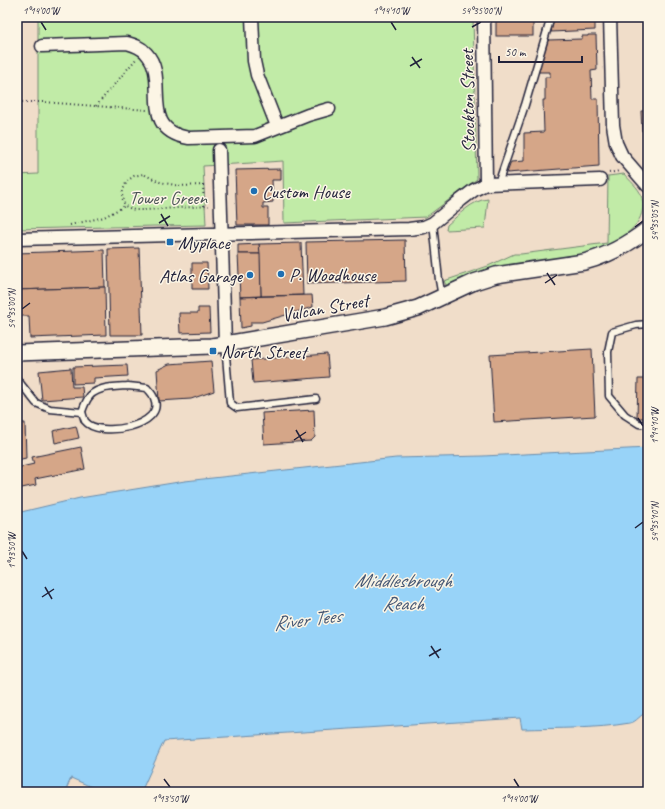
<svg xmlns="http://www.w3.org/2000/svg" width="665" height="809" font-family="Caveat,sans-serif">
  <rect width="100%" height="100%" fill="#f0ddc9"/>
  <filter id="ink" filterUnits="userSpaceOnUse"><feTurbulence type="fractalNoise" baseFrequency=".025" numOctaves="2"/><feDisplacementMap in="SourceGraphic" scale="8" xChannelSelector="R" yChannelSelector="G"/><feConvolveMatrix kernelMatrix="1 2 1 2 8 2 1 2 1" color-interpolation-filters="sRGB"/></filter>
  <g filter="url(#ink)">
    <g fill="#c1eba7" stroke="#728671">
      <polygon points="38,17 473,17 477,179 426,217 284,223 283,161 203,166 206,225 17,229 17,175 38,174"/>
      <path d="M624 174C629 180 639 188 641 195 653 232 600 250 572 257 552 261 530 263 509 266 502 267 494 267 488 269 474 273 461 280 448 286L446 285 444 281 488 266 514 254H521L607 243 608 176Z"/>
      <path d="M488 199 485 228 446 230 447 225C459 215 472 200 488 199Z"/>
    </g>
    <path fill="#98d3f8" stroke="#698cac" d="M648 448V712C640 714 637 722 630 723 595 729 558 728 522 729L520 718 164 741 141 792H103L71 778 65 792H17V513L80 498 185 481 396 458 483 456Z"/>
    <g fill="#d5a688" stroke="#22223b">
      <rect x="496" y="17" width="37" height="19"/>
      <polygon points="554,17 595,17 595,30 551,32"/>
      <polygon points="588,35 596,35 597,70 591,71 592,99 598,99 599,166 507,173 511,162 524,161 524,133 544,132 543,100 545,100 545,77 550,77 550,72 538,72 548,40 582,39 582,36 588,36"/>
      <polygon points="641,111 648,111 648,149 648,131 642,131"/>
      <polygon points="281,169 281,180 272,180 273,202 263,203 263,208 268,208 268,225 237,225 235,170"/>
      <polygon points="405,240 406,281 307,284 306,242"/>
      <polygon points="301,243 303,295 261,296 259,244"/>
      <polygon points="259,244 260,254 238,254 238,245"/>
      <polygon points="139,248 142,335 110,335 108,249"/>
      <polygon points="104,250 105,287 17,290 17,302 17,253"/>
      <polygon points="238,254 260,254 261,296 240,297"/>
      <polygon points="192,263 207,263 208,289 192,289"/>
      <polygon points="105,287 106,335 30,338 29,316 18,316 17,290"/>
      <polygon points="312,295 313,307 262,322 251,322 251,326 241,328 240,297"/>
      <polygon points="198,308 209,308 210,332 180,333 179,313 198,313"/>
      <polygon points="592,349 595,416 494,422 490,355"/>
      <polygon points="327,354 329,377 253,383 251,360"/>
      <polygon points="211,361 214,391 191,399 159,401 157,370 169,364"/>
      <polygon points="127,365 128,376 94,378 94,383 73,384 73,367"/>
      <polygon points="71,368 72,387 82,387 83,397 42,400 39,371"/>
      <polygon points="638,379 648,379 648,418 637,418"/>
      <polygon points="314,410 315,437 311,441 264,444 262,413"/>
      <polygon points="17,423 25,423 26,458 17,460"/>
      <polygon points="76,426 79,438 55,443 53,431"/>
      <polygon points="81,447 85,469 35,479 36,485 17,489 17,468 34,464 32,457"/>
    </g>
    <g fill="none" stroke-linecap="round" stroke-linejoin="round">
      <g stroke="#22223b" stroke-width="9">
        <g id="service">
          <polyline points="498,184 525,105 551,17"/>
          <polyline points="433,223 439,280 442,297"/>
          <polyline points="648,324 636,325 612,332 608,352 609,396 625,415 639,424 648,425"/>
          <polyline points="225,344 230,403 237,408 316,399"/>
          <polyline points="17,379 36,403 50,409 82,412"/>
          <path d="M128 386 147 388C149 391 153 394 154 398 167 426 99 439 85 421 84 419 83 415 82 412 83 408 85 404 87 400 94 386 115 387 128 386Z"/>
        </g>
      </g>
      <g stroke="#22223b" stroke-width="15">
        <g id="minor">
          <polyline points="252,17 254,61 257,75 277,126"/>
          <polyline points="484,17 486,184"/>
          <polyline points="610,17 613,125 616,143 622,156 648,186"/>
          <path d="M42 46 127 43C134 45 141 47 146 53 171 79 136 129 189 138L255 136 308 115 329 109"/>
          <polyline points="219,150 225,344"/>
          <polyline points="17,239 409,229 424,227 433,223 461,200 474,190 486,184 600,180"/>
        </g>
      </g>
      <g stroke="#22223b" stroke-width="18">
        <path id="tertiary" d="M17 353 212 346 225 344 385 317 418 308 474 282 496 275 584 262C607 256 629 244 648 229"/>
      </g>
      <g stroke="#22223b" stroke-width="2" stroke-dasharray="1 3" stroke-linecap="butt">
        <polyline points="18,102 43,102 147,110"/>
        <polyline points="96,106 136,59"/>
        <polyline points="609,173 620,171"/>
        <polyline points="204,206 203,185 180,186 160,182 143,174 134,176 127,181 123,190 122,197 125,206 134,210 146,210 209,206"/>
        <polyline points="70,225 104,217 125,206"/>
      </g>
      <use href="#service" stroke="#fcf5e5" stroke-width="6"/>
      <use href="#minor" stroke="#fcf5e5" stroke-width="12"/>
      <use href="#tertiary" stroke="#fcf5e5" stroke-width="15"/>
    </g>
  </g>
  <path fill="none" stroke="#22223b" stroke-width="1.5" d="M41 22 46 30M391 22 396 30M472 27 481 22M412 57 420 68M410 66 422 59M161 214 168 226M159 223 170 216M635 227 643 221M547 273 555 285M545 283 557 275M22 309 30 303M638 418 643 426M296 430 303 442M294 440 306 432M635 528 643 522M22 551 27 559M45 587 52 599M42 597 54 589M431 646 439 658M429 656 441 649M164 779 170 787M514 779 519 787"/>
  <g fill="#1f6fb2" stroke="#fcf5e5" stroke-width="1.5">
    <circle cx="254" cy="191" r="4"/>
    <rect x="166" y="238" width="8" height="8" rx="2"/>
    <circle cx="281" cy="274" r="4"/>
    <circle cx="250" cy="275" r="4"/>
    <rect x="209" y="347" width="8" height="8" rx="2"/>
  </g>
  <g text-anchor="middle" stroke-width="3" stroke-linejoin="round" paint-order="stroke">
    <g font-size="19" fill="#22223b" stroke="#fcf5e5">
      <text transform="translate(467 101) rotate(-91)" y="7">Stockton Street</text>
      <text transform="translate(325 307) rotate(-10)" y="7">Vulcan Street</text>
    </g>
    <g font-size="19" fill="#22223b" stroke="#fcf5e5" text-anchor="start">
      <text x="262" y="198">Custom House</text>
      <text x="178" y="249">Myplace</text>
      <text x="289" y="281">P. Woodhouse</text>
      <text x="242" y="282" text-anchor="end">Atlas Garage</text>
      <text x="221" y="358">North Street</text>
    </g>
    <g font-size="19" fill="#4a5456" stroke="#fcf5e5">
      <text x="168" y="204">Tower Green</text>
    </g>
    <g font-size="20" font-style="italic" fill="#455774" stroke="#fcf5e5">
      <text x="403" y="587">Middlesbrough<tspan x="403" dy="23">Reach</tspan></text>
      <text transform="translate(307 619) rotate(-7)" y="7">River Tees</text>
    </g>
  </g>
  <rect width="665" height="809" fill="none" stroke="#fcf5e5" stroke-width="44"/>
  <path d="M499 56v6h83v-6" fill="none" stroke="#22223b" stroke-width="2"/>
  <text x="505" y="56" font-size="12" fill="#22223b" stroke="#fcf5e5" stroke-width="3" paint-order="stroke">50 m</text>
  <rect x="22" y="22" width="621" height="765" fill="none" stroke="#22223b" stroke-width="1.5"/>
  <g font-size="10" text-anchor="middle" fill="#22223b">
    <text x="41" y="14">1°14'00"W</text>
    <text x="391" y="14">1°14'10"W</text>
    <text x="481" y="14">54°35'00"N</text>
    <text transform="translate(654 221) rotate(-90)" y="4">54°35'05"N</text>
    <text transform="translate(11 309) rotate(-90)" y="4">54°35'00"N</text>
    <text transform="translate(654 426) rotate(-90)" y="4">1°14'10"W</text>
    <text transform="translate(654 522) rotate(-90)" y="4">54°35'10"N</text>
    <text transform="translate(11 551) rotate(-90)" y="4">1°13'50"W</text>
    <text x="170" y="802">1°13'50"W</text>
    <text x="519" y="802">1°14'00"W</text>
  </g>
</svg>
